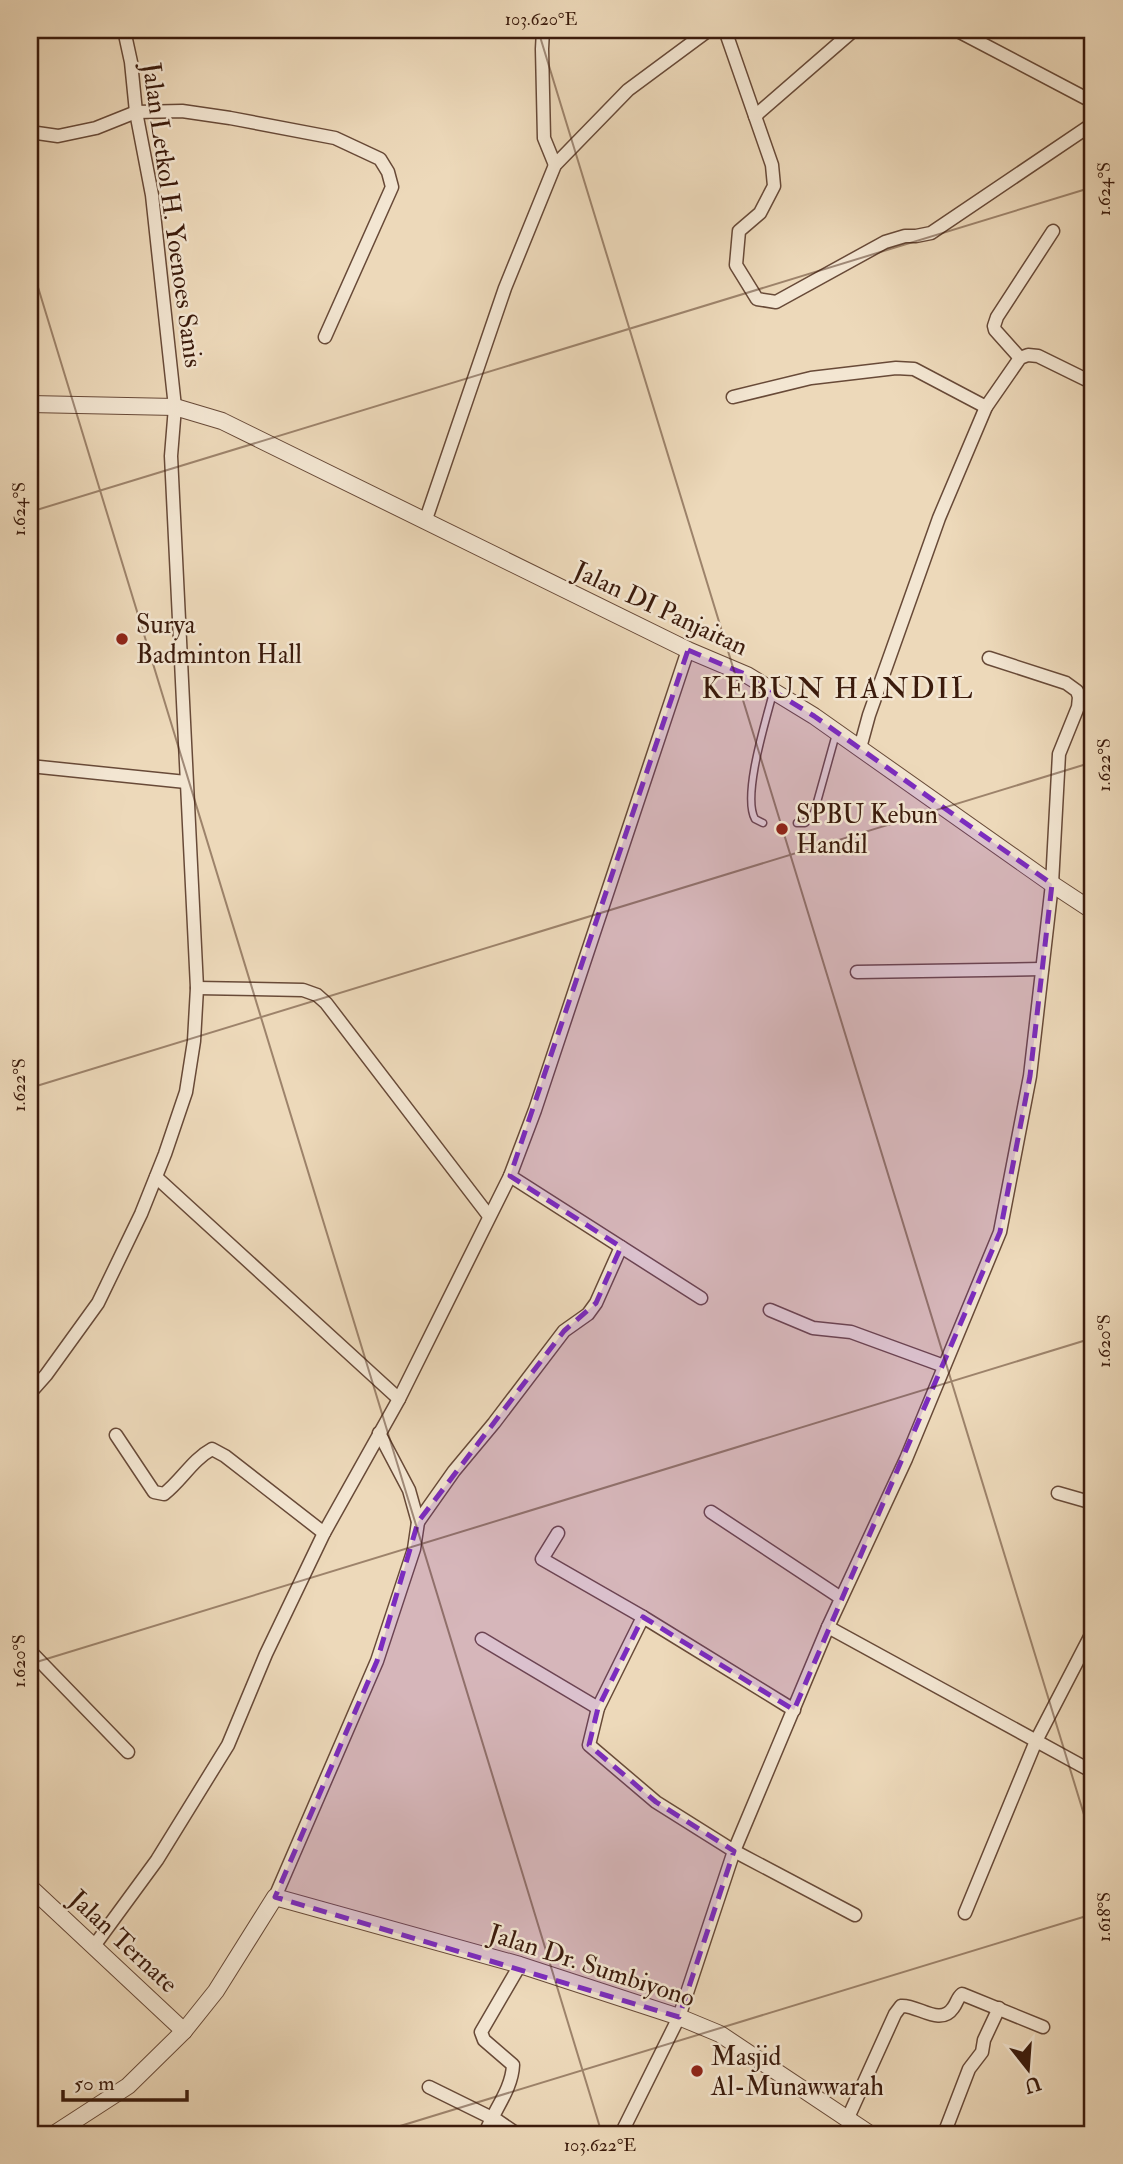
<svg xmlns="http://www.w3.org/2000/svg" width="1123" height="2164" font-family="'IM FELL Double Pica',serif">
  <rect width="100%" height="100%" fill="#edd9ba"/>
  <filter id="stains"><feTurbulence type="fractalNoise" baseFrequency=".00286" numOctaves="4"/><feColorMatrix values="0 0 0 0 .2 0 0 0 0 .09 0 0 0 0 .02 0 0 0 .5 -.17"/></filter>
  <radialGradient id="worn" r=".72"><stop offset=".6" stop-color="#630" stop-opacity="0"/><stop offset="1" stop-color="#630" stop-opacity=".3"/></radialGradient>
  <g fill="none" stroke-linecap="round" stroke-linejoin="round">
    <g stroke="#684a38" stroke-width="9">
      <g id="service">
        <path d="M763 823 755 819C742 796 766 720 773 693"/>
        <polyline points="797,823 805,823 814,813 836,734"/>
      </g>
    </g>
    <g stroke="#684a38" stroke-width="15">
      <g id="minor">
        <polyline points="543,30 542,49 544,138 555,165"/>
        <polyline points="725,30 772,165 774,186 760,213 739,231 736,265 757,299 776,302 885,242 905,236 916,236 931,233 1091,125 1093,120"/>
        <polyline points="956,30 1093,102"/>
        <polyline points="755,116 854,30"/>
        <polyline points="30,132 58,136 96,128 136,112 182,111 230,118 335,138 380,159 388,172 392,187 325,337"/>
        <polyline points="1020,358 995,330 994,326 997,317 1053,231"/>
        <polyline points="733,397 811,378 896,368 914,369 986,407"/>
        <polyline points="425,522 505,288 555,165 628,90 709,30"/>
        <polyline points="860,748 869,715 939,518 986,407 1020,358 1028,355 1038,356 1093,383"/>
        <polyline points="30,766 186,782"/>
        <polyline points="857,972 1042,969"/>
        <polyline points="197,988 303,990 317,995 326,1003 489,1216"/>
        <polyline points="510,1176 701,1298"/>
        <polyline points="156,1177 399,1399"/>
        <polyline points="770,1310 813,1328 851,1332 944,1366"/>
        <polyline points="30,1393 46,1375 98,1303 141,1214 165,1154 186,1092 194,1041 197,988 171,456 175,407 152,195 136,112 131,62 124,30"/>
        <path d="M116 1435 154 1492 164 1494C182 1480 192 1460 212 1449L225 1456 324 1533"/>
        <polyline points="1058,1493 1093,1503"/>
        <polyline points="711,1512 841,1598"/>
        <polyline points="418,1522 454,1471 494,1423 564,1331 588,1314 596,1303 621,1247"/>
        <polyline points="558,1533 542,1559 643,1617"/>
        <polyline points="828,1627 1093,1772"/>
        <polyline points="482,1639 598,1708"/>
        <polyline points="30,1651 128,1752"/>
        <polyline points="794,1710 643,1617 598,1708 589,1745 656,1802 734,1851 855,1915"/>
        <polyline points="275,1897 377,1661 414,1549 418,1522 409,1490 379,1433"/>
        <polyline points="965,1913 1036,1741 1093,1631"/>
        <polyline points="94,1946 157,1860 228,1745 266,1654 324,1533 399,1399 510,1176 535,1110 688,650"/>
        <polyline points="429,2087 498,2121 517,2134"/>
        <path d="M847 2120 895 2014 901 2006C917 2004 940 2027 953 2008 957 2003 957 1998 962 1994L1043 2027"/>
        <path d="M485 2134C493 2111 512 2090 513 2065L484 2040 481 2032 520 1965"/>
        <polyline points="621,2134 679,2017 734,1851 828,1627 906,1459 1000,1232 1030,1076 1052,884 1059,754 1078,707 1079,697 1077,691 1066,683 989,658"/>
        <polyline points="944,2134 969,2069 982,2052 984,2040 999,2008"/>
      </g>
    </g>
    <g stroke="#684a38" stroke-width="18">
      <g id="tertiary">
        <polyline points="30,404 175,407 222,421 688,650 747,675 814,716 1052,884 1093,911"/>
        <polyline points="30,1887 184,2031"/>
        <polyline points="54,2134 128,2086 184,2031 216,1991 275,1897 520,1965 679,2017 720,2034 870,2134"/>
      </g>
    </g>
    <use href="#service" stroke="#f3e6d2" stroke-width="6"/>
    <use href="#minor" stroke="#f3e6d2" stroke-width="12"/>
    <use href="#tertiary" stroke="#f3e6d2" stroke-width="16"/>
  </g>
  <path fill="#7b2cbf" fill-opacity="0.2" stroke="#7b2cbf" stroke-width="5" stroke-dasharray="14 9" stroke-linejoin="round" d="M688 650 747 675 814 716 1052 884 1030 1076 1000 1232 794 1710 643 1617 598 1708 589 1745 656 1802 734 1851 679 2017 275 1897 377 1661 418 1522 564 1331 596 1303 621 1247 510 1176Z"/>
  <path fill="none" stroke="#3b1b0c" stroke-width="2" stroke-opacity="0.45" d="M538 30 1093 1844M30 261 602 2134M30 512 1093 187M30 1088 1093 762M30 1664 1093 1338M374 2134 1093 1914"/>
  <g fill="#8f2418" stroke="#f3e6d2" stroke-width="2.5">
    <circle cx="122" cy="639" r="7"/>
    <circle cx="782" cy="829" r="7"/>
    <circle cx="697" cy="2071" r="7"/>
  </g>
  <g text-anchor="middle" stroke-width="5" stroke-linejoin="round" paint-order="stroke">
    <g font-size="26" fill="#3b1b0c" stroke="#f3e6d2">
      <text transform="translate(173 215) rotate(82)" y="9">Jalan Letkol H. Yoenoes Sanis</text>
      <text transform="translate(661 608) rotate(25)" y="9">Jalan DI Panjaitan</text>
      <text transform="translate(124 1941) rotate(43)" y="9">Jalan Ternate</text>
      <text transform="translate(592 1965) rotate(18)" y="9">Jalan Dr. Sumbiyono</text>
    </g>
    <g font-size="26" fill="#3b1b0c" stroke="#f3e6d2" text-anchor="start">
      <text x="136" y="633">Surya<tspan x="136" dy="30">Badminton Hall</tspan></text>
      <text x="796" y="823">SPBU Kebun<tspan x="796" dy="30">Handil</tspan></text>
      <text x="711" y="2065">Masjid<tspan x="711" dy="30">Al-Munawwarah</tspan></text>
    </g>
    <g font-size="30" letter-spacing="2" fill="#3b1b0c" stroke="#f3e6d2">
      <text x="838" y="698">KEBUN HANDIL</text>
    </g>
  </g>
  <rect width="1123" height="2164" fill="none" stroke="#edd9ba" stroke-width="77"/>
  <g transform="translate(1028 2069) rotate(163)" stroke="#f3e6d2" stroke-width="5" paint-order="stroke">
  <path d="M0-5L12 26L0 18L-12 26Z" fill="#3b1b0c"/>
  <text y="-10" font-size="19" font-weight="bold" text-anchor="middle" fill="#3b1b0c">U</text>
  </g>
  <path d="M63 2090v10h124v-10" fill="none" stroke="#3b1b0c" stroke-width="3.5"/>
  <text x="74" y="2090" font-size="21" fill="#3b1b0c" stroke="#f3e6d2" stroke-width="5" paint-order="stroke">50 m</text>
  <rect x="38" y="38" width="1046" height="2088" fill="none" stroke="#3b1b0c" stroke-width="2.5"/>
  <g font-size="18" text-anchor="middle" fill="#3b1b0c">
    <text x="541" y="25">103.620°E</text>
    <text transform="translate(1104 189) rotate(-90)" y="6">1.624°S</text>
    <text transform="translate(19 509) rotate(-90)" y="6">1.624°S</text>
    <text transform="translate(1104 765) rotate(-90)" y="6">1.622°S</text>
    <text transform="translate(19 1085) rotate(-90)" y="6">1.622°S</text>
    <text transform="translate(1104 1341) rotate(-90)" y="6">1.620°S</text>
    <text transform="translate(19 1661) rotate(-90)" y="6">1.620°S</text>
    <text transform="translate(1104 1917) rotate(-90)" y="6">1.618°S</text>
    <text x="600" y="2151">103.622°E</text>
  </g>
  <rect width="100%" height="100%" filter="url(#stains)"/>
  <rect width="100%" height="100%" fill="url(#worn)"/>
</svg>
